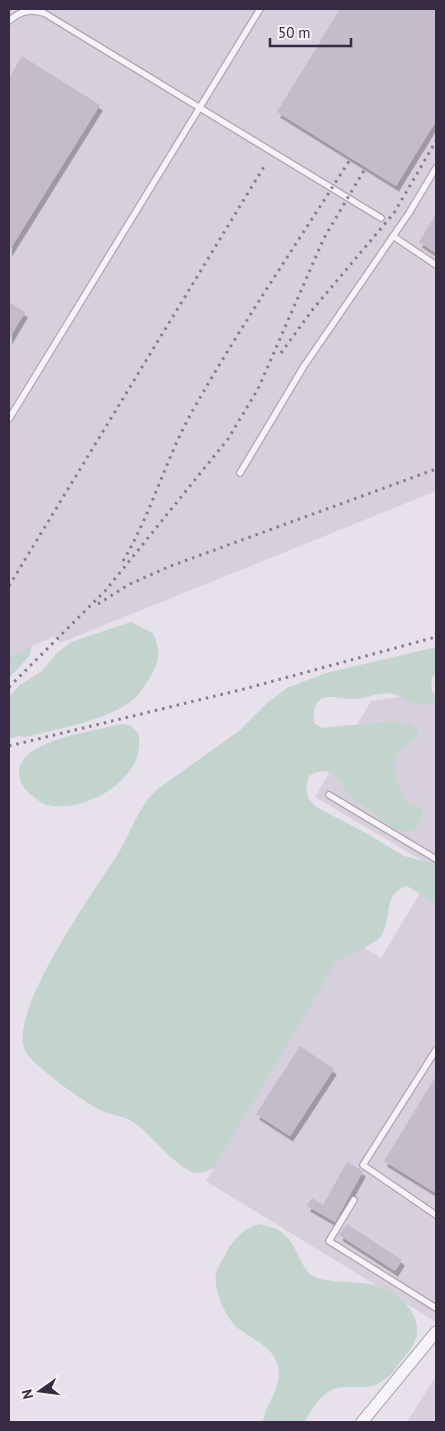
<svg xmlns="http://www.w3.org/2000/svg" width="445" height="1431" font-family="'PT Sans',sans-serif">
  <defs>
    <filter id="shadow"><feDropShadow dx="3" dy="5.5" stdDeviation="0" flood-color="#0004"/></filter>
  </defs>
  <rect width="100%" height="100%" fill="#e6e1ea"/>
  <g fill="#d6d0dc">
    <polygon points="9,9 436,9 436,491 60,643 54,636 9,657"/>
    <polygon points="436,692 436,1322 206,1181 349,938 381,958 435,868 315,797 371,701"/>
    <polygon points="436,1376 436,1422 407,1422"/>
  </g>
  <g fill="#c3d4ce">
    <path d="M131 622 153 633C161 651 160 663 149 679 145 685 141 693 135 698 111 720 59 728 27 737L18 736 9 739V697L20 685 42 671 57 653 71 642Z"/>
    <polygon points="32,646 30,655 9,678 9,657"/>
    <path d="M436 647V673C426 682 436 693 432 704 410 707 410 698 392 694 379 691 369 698 357 699 335 700 312 685 314 723L322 728 393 721 413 724 418 732 417 737 400 750 395 760 397 782 404 799 421 808 423 818 416 828 409 832C405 831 400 831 397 830 391 827 357 802 352 797 338 784 334 761 309 776L306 787 308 798 316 807 366 833 404 856 436 864V904L407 886C383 892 392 918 382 935 374 947 347 953 335 964L214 1168C208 1171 202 1173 196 1173 181 1171 153 1139 141 1128 127 1115 116 1117 100 1110 84 1102 35 1067 26 1052 4 1015 98 886 119 852 133 829 138 806 159 788L240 730 267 703 287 688 326 673Z"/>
    <path d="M121 724 130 725 138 733C139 737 140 743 139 748 135 784 82 813 48 805 41 804 34 797 29 793 14 778 16 761 34 750 59 735 94 731 121 724Z"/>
    <path d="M259 1224C267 1226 277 1228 284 1234 299 1247 300 1272 317 1278 338 1284 360 1280 381 1287 402 1294 426 1320 414 1343 411 1350 405 1356 401 1361 395 1370 389 1378 379 1383 364 1392 343 1382 328 1392 317 1400 310 1411 305 1422H263C266 1401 286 1385 276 1361 270 1346 251 1338 239 1329 226 1319 213 1290 216 1274 217 1268 221 1262 224 1257 231 1242 243 1228 259 1224Z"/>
  </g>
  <g fill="#c3bcca" filter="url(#shadow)">
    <polygon points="340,9 436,9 436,121 396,186 277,112"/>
    <polygon points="22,56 100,105 9,251 9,78"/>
    <polygon points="436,214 436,253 419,242"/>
    <polygon points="9,302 25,312 9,339"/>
    <polygon points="300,1046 334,1069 290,1136 256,1114"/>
    <polygon points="436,1076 436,1193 384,1161"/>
    <polygon points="347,1162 363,1171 335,1222 307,1206 312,1198 323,1205"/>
    <polygon points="347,1224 402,1260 395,1271 339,1235"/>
  </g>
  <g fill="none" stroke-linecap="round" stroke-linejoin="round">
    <g stroke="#aea6b4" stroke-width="8">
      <g id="lane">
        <path d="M9 21C20 11 30 9 44 13L381 218"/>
        <polyline points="393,236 436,265"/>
        <polyline points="9,419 260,9"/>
        <polyline points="240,473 304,366 409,213 436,168"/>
        <polyline points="329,795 436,859"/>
        <polyline points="436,1050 363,1165 436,1215"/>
        <polyline points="354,1200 329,1241 436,1308"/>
      </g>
    </g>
    <g stroke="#aea6b4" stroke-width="13">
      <polyline id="street" points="362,1422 436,1332"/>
    </g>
    <use href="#lane" stroke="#f6f4f8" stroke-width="5.5"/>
    <use href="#street" stroke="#f6f4f8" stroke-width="11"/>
    <g stroke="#887b93" stroke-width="3" stroke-dasharray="2.5 5" stroke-linecap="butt">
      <polyline points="281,353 313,309 394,213 436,141"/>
      <path d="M123 561C153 511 167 453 197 403 245 319 300 239 351 158"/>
      <polyline points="9,586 265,165"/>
      <polyline points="98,604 130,584 168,567 436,469"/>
      <polyline points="9,687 105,591 228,439 258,389 324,238 366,167"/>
      <polyline points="9,746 244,689 436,637"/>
    </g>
  </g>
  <rect width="445" height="1431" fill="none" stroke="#372a42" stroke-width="20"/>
  <g transform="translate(40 1391) rotate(256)" stroke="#f4f1f7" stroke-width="4" paint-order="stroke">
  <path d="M0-4L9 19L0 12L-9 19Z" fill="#372a42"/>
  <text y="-8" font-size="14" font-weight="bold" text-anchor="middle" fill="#372a42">N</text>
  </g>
  <path d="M270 38v8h81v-8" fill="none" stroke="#372a42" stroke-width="2.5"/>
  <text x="278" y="38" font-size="15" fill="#372a42" stroke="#f4f1f7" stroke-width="4" paint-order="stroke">50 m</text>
</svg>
